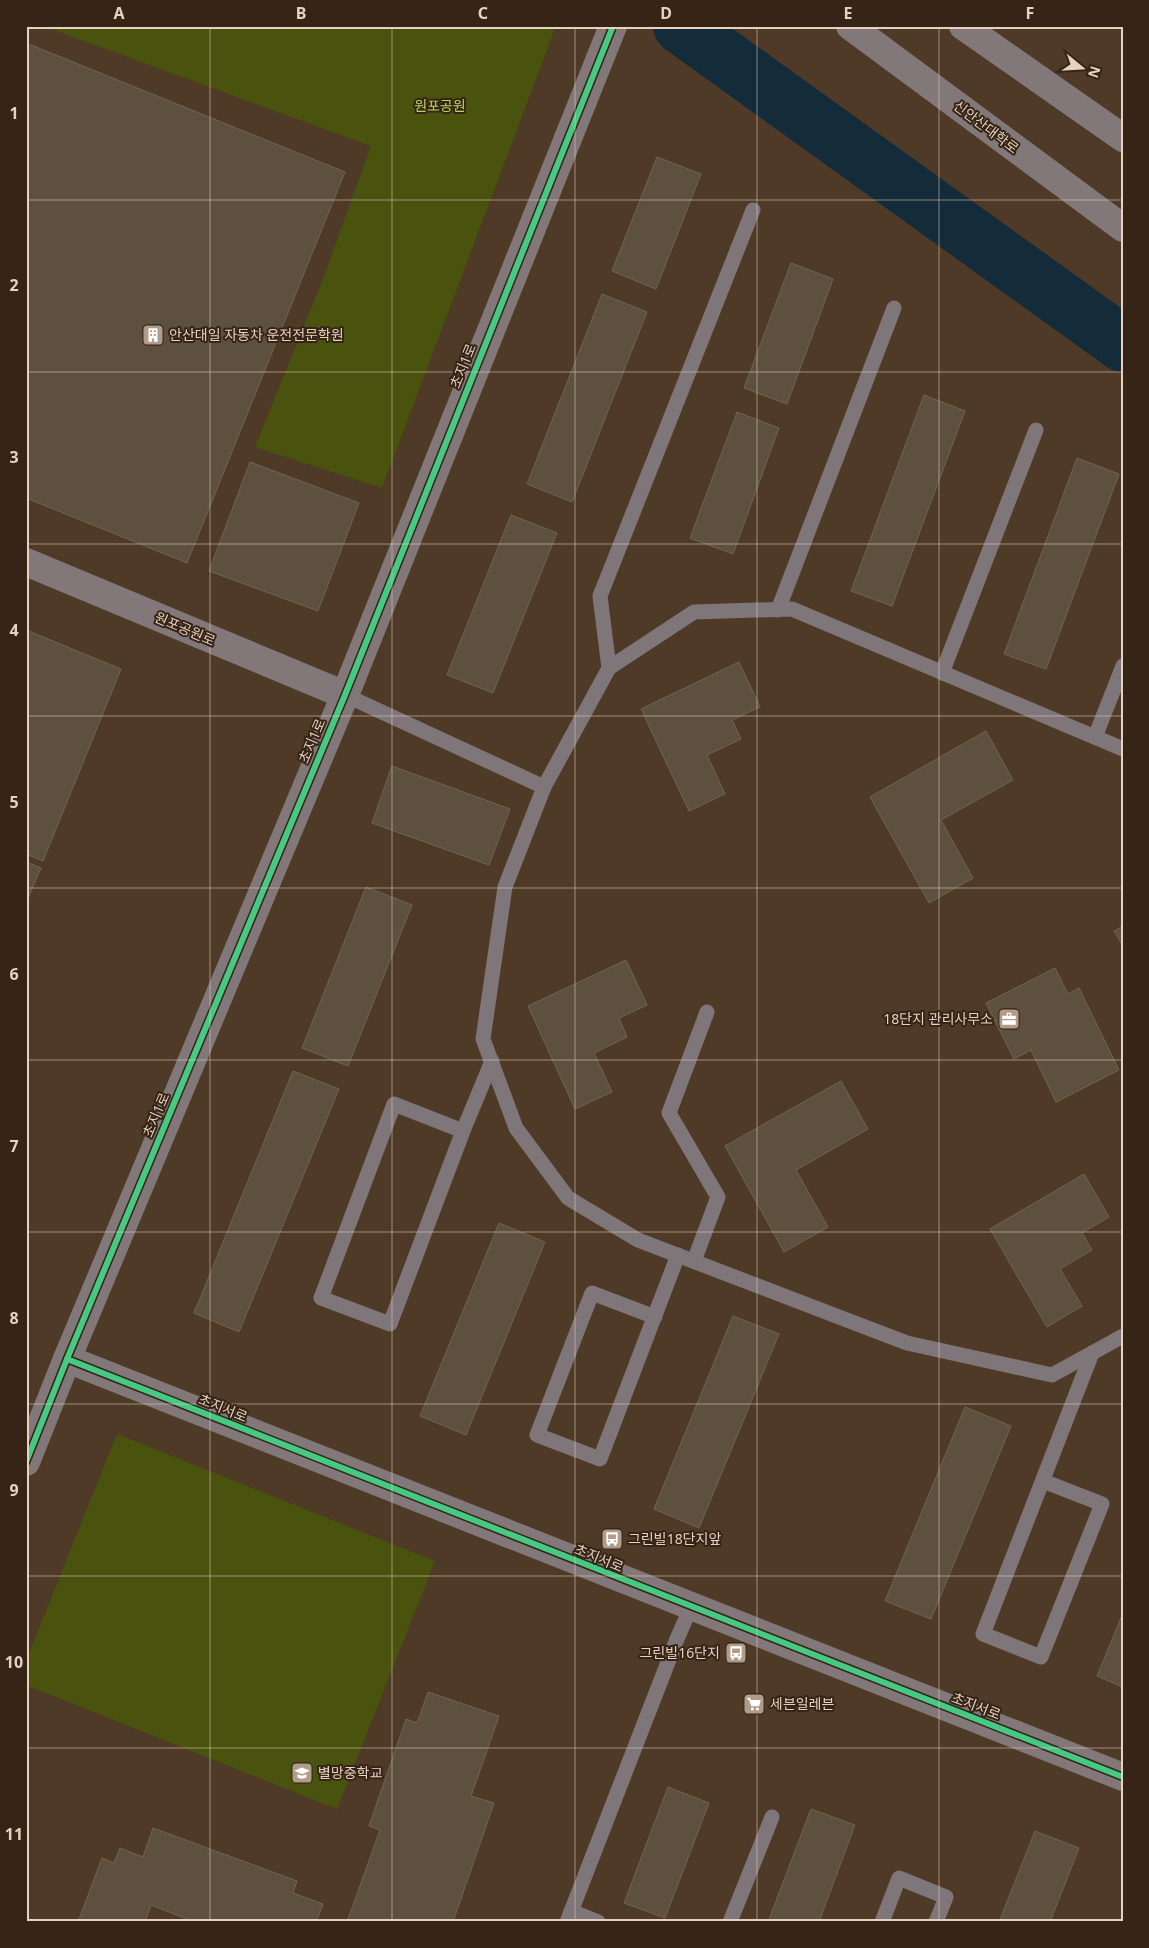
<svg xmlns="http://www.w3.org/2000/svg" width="1149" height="1948" font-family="'Noto Sans','Noto Sans KR',sans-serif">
  <rect width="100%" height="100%" fill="#4e3a27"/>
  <g fill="#49530e">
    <polygon points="43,26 556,26 382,488 255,447 323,279 371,146"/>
    <polygon points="117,1434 435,1561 337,1809 26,1685 26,1661"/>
  </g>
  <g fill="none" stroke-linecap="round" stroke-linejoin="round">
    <polyline stroke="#142b3a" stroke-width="56" points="681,26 1123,344"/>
  </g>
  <g fill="#5e503f" stroke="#726452">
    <polygon points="26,43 345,172 187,563 26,498"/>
    <polygon points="657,157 701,174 656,289 612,271"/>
    <polygon points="791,263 833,279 787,404 744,388"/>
    <polygon points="602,294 647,312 572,502 527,484"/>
    <polygon points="924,395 965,411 892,606 851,591"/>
    <polygon points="737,412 779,428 733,554 690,538"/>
    <polygon points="1077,458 1119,474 1046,669 1004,654"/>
    <polygon points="250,462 359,503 318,611 209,571"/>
    <polygon points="511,515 557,533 493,693 447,675"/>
    <polygon points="26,630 121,669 43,861 26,854"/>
    <polygon points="739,662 760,707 732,720 741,739 707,755 725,794 689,811 641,709"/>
    <polygon points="986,731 1013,780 941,820 973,878 929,903 870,797"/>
    <polygon points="392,766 510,809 489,865 372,823"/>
    <polygon points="26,862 41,868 26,903"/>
    <polygon points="366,887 412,905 348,1066 302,1048"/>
    <polygon points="1123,926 1123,946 1114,931"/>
    <polygon points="626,960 647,1005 619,1018 627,1037 594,1053 612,1092 575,1109 528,1006"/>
    <polygon points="1055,968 1068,994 1079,988 1119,1070 1056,1102 1031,1050 1014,1059 986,1003"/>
    <polygon points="293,1071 339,1089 239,1332 194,1313"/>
    <polygon points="841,1081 868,1129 796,1170 828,1227 784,1252 725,1146"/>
    <polygon points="1084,1174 1109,1217 1082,1233 1092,1250 1060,1269 1082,1306 1047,1327 990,1229"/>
    <polygon points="499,1223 545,1242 466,1435 420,1416"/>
    <polygon points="733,1316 779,1334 699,1528 654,1509"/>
    <polygon points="965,1407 1011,1426 931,1619 885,1601"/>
    <polygon points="1123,1613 1123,1687 1097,1676"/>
    <polygon points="428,1692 499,1716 471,1796 494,1803 453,1922 347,1922 380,1830 369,1826 406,1719 417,1723"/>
    <polygon points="668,1787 709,1803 665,1918 624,1903"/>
    <polygon points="811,1809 855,1825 819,1922 768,1922"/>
    <polygon points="153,1828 297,1881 293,1893 323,1904 316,1922 195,1922 151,1905 145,1922 78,1922 102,1858 114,1863 120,1848 143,1857"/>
    <polygon points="1035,1831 1079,1848 1050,1922 999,1922"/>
  </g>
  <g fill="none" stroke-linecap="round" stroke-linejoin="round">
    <g stroke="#7f767a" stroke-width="15">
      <polyline points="778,610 894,308"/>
      <polyline points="609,668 600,596 753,210"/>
      <polyline points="942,673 1036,430"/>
      <polyline points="345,695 544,787 609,668 694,612 792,609 1123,749"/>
      <polyline points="1095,737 1123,666"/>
      <polyline points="544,787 505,887 483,1039 516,1128 568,1198 638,1240 907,1343 1052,1375 1123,1336"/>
      <polyline points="463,1131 394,1104 321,1298 390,1324 463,1131 492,1061"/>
      <polyline points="694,1261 718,1197 669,1113 707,1012"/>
      <polyline points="655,1317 592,1293 537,1435 600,1459 678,1255"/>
      <polyline points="1043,1481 1102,1504 1041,1657 983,1634 1092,1353"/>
      <polyline points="571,1911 598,1922"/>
      <polyline points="567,1922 677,1639 691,1607"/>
      <polyline points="730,1922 772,1817"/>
      <polyline points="882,1922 899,1878 946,1897 936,1922"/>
    </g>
    <g stroke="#827779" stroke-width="28">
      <polyline points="850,26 1123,228"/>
      <polyline points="963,26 1123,138"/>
      <polyline points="26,562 345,695"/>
      <polyline points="67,1359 1123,1777"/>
      <polyline points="26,1462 67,1359 345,695 613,26"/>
    </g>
    <g stroke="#362517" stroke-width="9">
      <g id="cycleway">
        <polyline points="67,1359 1123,1777"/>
        <polyline points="26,1462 67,1359 345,695 613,26"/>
      </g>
    </g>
    <use href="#cycleway" stroke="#46c982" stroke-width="6"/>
  </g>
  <path fill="none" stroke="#e7d1bf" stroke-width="1" stroke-opacity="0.55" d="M210 26V1922M392 26V1922M575 26V1922M757 26V1922M939 26V1922M26 200H1123M26 372H1123M26 544H1123M26 716H1123M26 888H1123M26 1060H1123M26 1232H1123M26 1404H1123M26 1576H1123M26 1748H1123"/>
  <defs>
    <g id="building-square" transform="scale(1.125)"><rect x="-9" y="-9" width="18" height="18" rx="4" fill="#b19c8a" stroke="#362517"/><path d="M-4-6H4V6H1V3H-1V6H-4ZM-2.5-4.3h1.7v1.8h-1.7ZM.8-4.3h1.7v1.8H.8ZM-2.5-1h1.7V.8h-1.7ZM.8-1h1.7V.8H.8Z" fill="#fff"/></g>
    <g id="office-square" transform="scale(1.125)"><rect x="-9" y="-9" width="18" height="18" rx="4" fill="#b19c8a" stroke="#362517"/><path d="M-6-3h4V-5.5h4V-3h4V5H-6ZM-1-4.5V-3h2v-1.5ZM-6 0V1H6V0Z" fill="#fff"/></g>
    <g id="bus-square" transform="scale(1.125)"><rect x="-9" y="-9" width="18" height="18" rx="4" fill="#b19c8a" stroke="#362517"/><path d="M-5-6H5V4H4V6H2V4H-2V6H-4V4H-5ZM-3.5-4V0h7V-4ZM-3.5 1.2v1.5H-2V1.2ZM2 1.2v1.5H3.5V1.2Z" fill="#fff"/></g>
    <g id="supermarket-square" transform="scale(1.125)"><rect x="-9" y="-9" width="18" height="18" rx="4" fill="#b19c8a" stroke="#362517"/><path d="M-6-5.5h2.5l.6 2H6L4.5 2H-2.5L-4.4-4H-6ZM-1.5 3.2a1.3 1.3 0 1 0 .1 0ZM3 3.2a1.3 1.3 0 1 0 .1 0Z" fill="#fff"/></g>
    <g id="school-square" transform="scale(1.125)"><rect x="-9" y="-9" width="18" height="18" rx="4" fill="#b19c8a" stroke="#362517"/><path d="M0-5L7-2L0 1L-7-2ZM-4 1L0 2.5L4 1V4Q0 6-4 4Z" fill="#fff"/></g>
  </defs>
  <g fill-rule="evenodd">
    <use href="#building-square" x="153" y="335"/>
    <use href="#office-square" x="1009" y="1019"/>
    <use href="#bus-square" x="612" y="1539"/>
    <use href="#bus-square" x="736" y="1653"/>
    <use href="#supermarket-square" x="754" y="1704"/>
    <use href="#school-square" x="302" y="1773"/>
  </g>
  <g text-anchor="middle" stroke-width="4" stroke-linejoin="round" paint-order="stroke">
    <g font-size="14" fill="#b7d35b" stroke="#362517">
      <text x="440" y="111">원포공원</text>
    </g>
    <g font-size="14" fill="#e7d1bf" stroke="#362517">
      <text transform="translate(986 127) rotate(37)" y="5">신안산대학로</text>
      <text transform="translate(463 366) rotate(-68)" y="5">초지1로</text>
      <text transform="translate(185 629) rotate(23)" y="5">원포공원로</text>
      <text transform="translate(312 741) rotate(-67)" y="5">초지1로</text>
      <text transform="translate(156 1115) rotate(-67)" y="5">초지1로</text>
      <text transform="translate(223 1408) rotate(22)" y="5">초지서로</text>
      <text transform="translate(599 1558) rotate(22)" y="5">초지서로</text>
      <text transform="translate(976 1706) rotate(21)" y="5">초지서로</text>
    </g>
    <g font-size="14" fill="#e7d1bf" stroke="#362517" text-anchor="start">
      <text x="169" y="340">안산대일 자동차 운전전문학원</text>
      <text x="993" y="1024" text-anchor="end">18단지 관리사무소</text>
      <text x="628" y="1544">그린빌18단지앞</text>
      <text x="720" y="1658" text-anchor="end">그린빌16단지</text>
      <text x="770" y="1709">세븐일레븐</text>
      <text x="318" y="1778">별망중학교</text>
    </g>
  </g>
  <rect width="1149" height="1948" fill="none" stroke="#362517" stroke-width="55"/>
  <g transform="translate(1082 68) rotate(108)" stroke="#362517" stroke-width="4" paint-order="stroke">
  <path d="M0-4L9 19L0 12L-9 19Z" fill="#e7d1bf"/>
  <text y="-8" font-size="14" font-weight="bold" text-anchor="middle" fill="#e7d1bf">N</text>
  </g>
  <rect x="28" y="28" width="1094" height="1892" fill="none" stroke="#e7d1bf" stroke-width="2"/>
  <g font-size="16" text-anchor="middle" font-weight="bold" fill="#e7d1bf">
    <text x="119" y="19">A</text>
    <text x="301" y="19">B</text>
    <text x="483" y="19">C</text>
    <text x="666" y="19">D</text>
    <text x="848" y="19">E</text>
    <text x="1030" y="19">F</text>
    <text x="14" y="119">1</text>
    <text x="14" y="291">2</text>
    <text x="14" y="463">3</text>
    <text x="14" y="636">4</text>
    <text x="14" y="808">5</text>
    <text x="14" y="980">6</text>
    <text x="14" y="1152">7</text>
    <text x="14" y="1324">8</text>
    <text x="14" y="1496">9</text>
    <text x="14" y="1668">10</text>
    <text x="14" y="1840">11</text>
  </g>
</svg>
